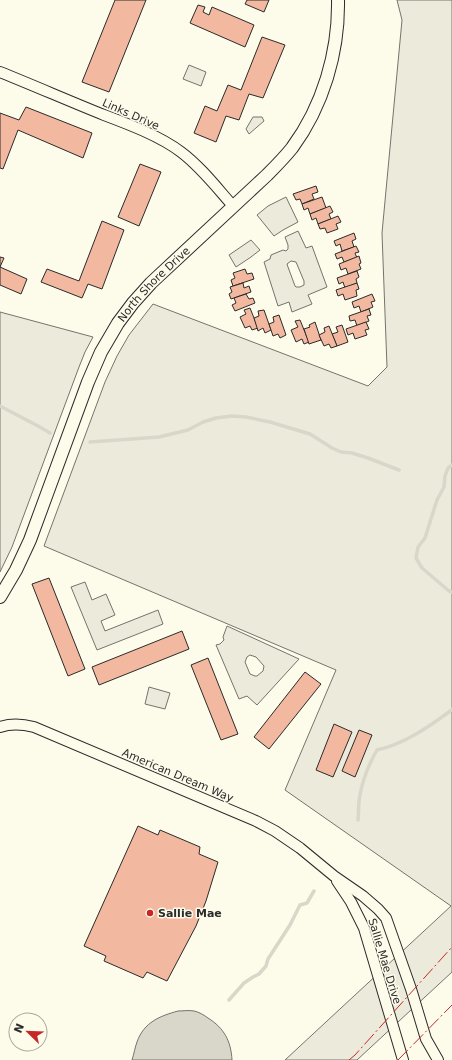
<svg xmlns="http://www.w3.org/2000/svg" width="452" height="1060" font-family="'DejaVu Sans',sans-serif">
  <rect width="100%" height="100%" fill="#fdfbea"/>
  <g fill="#ecebdb" stroke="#74746e">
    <polygon points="397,0 452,0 452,972 357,1060 285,1060 451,906 285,790 336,670 44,546 105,382 117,356 129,335 153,304 368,386 387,367 382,233 402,20"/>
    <polygon points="189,65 206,72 201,86 183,79"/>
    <polygon points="253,117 262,117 264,121 249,134 246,129"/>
    <polygon points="0,312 93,337 85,352 79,367 12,547 0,572"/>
    <polygon points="149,687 170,693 165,709 145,704"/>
  </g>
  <g fill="#eceadb" stroke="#74746e" fill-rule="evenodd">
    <polygon points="286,197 298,222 283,230 274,236 257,215 268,206"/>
    <path d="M298 231 306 248 312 246 327 287 308 295 312 304 292 312 289 302 278 306 264 262 270 259 271 255 283 250 286 251 288 249V245L285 237ZM291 261 296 262 304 281V285L300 287H296L295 286 288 267 287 264Z"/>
    <polygon points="251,240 260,250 251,257 236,267 229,255"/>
    <polygon points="85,582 92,600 106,594 115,615 101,621 105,631 158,610 163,624 97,650 71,587"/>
    <path d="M227 626 299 659 257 705 247 696 239 699 216 645 220 644 224 640 223 637ZM250 655 256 657 264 666 263 671 257 676H255L250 674 245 662 247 657Z"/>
  </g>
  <path fill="#d8d7c9" stroke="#74746e" d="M178 1011C183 1011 189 1010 194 1011 199 1012 204 1015 208 1018 224 1028 231 1041 232 1060H132C134 1054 135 1047 137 1042 144 1022 160 1016 178 1011Z"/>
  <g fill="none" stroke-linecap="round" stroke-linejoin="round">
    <g stroke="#d8d7c9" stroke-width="3.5">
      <polyline points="0,406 38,426 50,433"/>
      <polyline points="90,442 159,437 188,430 203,422 216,418 232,416 246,417 270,422 310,434 332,448 341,452 352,453 368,458 399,470"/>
      <polyline points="452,465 448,468 445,476 444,487 437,500 425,538 418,547 416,558 422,568 449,591 452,592"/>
      <path d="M358 820C359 812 358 803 360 795 363 778 369 764 377 750 404 744 427 728 449 712L452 709"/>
      <polyline points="229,1000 244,983 253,977 259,974 266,966 268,959 290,925 300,905 307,903 314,891"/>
    </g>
  </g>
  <g fill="#f2b8a0" stroke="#2b2b2b">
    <polygon points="115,0 146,0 109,92 82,82"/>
    <polygon points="247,0 269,0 264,12 245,4"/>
    <polygon points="198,5 205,7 203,12 209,15 212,7 254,25 245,47 190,23"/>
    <polygon points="262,37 285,45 263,98 249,94 239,120 226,116 216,142 194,133 205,106 217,111 228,85 241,90"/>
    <polygon points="26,107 92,133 83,158 18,130 3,169 0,168 0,113 19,120"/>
    <polygon points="140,164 161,172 139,226 118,217"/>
    <polygon points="316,186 318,192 312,194 314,199 302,204 300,199 296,200 293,194"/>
    <polygon points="322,197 326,208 310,214 308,208 304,210 302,204"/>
    <polygon points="330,206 333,212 329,214 331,219 318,224 316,218 312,220 310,214"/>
    <polygon points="338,216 341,222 336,224 338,229 327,233 325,228 320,229 318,224"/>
    <polygon points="102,221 124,230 102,289 88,284 82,298 41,282 47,269 79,281"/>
    <polygon points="354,233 356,239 352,241 354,247 342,251 340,244 336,246 334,241"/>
    <polygon points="356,246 359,252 355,253 357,258 344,262 342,257 337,259 335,254"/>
    <polygon points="359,256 361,263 359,264 361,269 348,274 346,268 341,270 339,264"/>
    <polygon points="0,257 4,258 0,267 27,279 21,294 0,285"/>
    <polygon points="245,269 247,274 252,273 254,279 233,286 231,280 235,278 233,273"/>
    <polygon points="357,271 359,277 356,279 357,283 345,288 343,282 339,284 337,278"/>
    <polygon points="243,283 244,288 249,286 251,292 231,299 229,294 232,292 230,287"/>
    <polygon points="357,283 359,289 356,290 357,296 345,300 343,294 338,296 336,290"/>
    <polygon points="246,294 249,299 253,298 255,303 235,311 232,305 236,303 234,298"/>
    <polygon points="372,294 375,301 371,302 373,307 361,312 359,306 354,308 352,302"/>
    <polygon points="250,308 258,328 252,330 250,326 245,328 240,317 246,314 244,310"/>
    <polygon points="369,309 371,315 367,316 369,321 357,326 355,320 350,321 349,316"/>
    <polygon points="264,310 271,330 265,333 263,328 258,331 254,318 259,316 258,311"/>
    <polygon points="279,315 286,335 280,338 278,334 273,336 269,324 274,322 273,317"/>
    <polygon points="300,320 309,342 304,344 302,339 296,342 291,330 298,327 295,321"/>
    <polygon points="315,322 321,340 309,344 304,329 310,327 309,325"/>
    <polygon points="366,322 369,329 365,330 367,335 355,339 353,333 348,335 346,329"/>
    <polygon points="342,325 348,342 337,346 332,334 338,332 336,327"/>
    <polygon points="329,326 337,346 331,348 329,344 324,346 319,335 325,332 324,328"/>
    <polygon points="49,578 85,669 68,676 32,584"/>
    <polygon points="182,631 189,649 99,685 92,667"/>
    <polygon points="208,658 238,734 221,740 191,665"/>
    <polygon points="305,672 321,684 269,749 254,737"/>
    <polygon points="334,724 352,732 333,777 316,770"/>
    <polygon points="359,730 372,735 355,777 342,771"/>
    <polygon points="138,826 158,835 160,830 200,847 199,854 218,862 206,901 196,926 167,981 147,972 143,978 104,961 106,956 84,946"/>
  </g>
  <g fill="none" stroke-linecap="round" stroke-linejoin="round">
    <g stroke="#2b2b2b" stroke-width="12">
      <g id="minor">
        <path d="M0 72C35 86 69 101 104 115 128 124 160 136 181 152 201 167 217 188 233 206"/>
        <path d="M0 727C12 723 22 724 34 727L256 821 275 831 300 848 334 876 363 896 378 909 386 918 411 989 426 1039 438 1060"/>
        <polyline points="337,881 351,902 364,928 403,1060"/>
      </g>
    </g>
    <g stroke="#2b2b2b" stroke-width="14">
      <g id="tertiary">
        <path id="s1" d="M0 597 16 570 30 540 88 382 101 352 118 323 133 303 151 283 267 175C276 166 284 158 292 148 323 106 339 52 338 0"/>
      </g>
    </g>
    <use href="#minor" stroke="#fdfbea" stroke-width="10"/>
    <use href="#tertiary" stroke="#fdfbea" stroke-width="12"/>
    <g stroke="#c62828" stroke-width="1" stroke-dasharray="14 3 2 3" stroke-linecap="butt">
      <polyline points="349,1060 355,1055 452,947"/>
      <polyline points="398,1060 452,1005"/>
    </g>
  </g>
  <circle fill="#c62828" stroke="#fdfbea" stroke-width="1.5" cx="150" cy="913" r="4"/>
  <g text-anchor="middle" stroke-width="3" stroke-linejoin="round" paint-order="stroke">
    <g font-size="11" fill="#2b2b2b" stroke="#fdfbea">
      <text transform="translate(131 114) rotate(24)" y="4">Links Drive</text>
      <text dy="4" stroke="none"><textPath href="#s1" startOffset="352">North Shore Drive</textPath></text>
      <text transform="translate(178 775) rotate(23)" y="4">American Dream Way</text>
      <text transform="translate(385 961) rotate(73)" y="4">Sallie Mae Drive</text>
    </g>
    <g font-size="11" font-weight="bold" fill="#2b2b2b" stroke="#fdfbea" text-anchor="start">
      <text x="158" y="917">Sallie Mae</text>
    </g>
  </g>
  <g transform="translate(28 1032) rotate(293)"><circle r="19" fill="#fdfbea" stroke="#a9a89e"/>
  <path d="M0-3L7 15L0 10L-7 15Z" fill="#c62828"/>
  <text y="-6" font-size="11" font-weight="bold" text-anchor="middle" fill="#2b2b2b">N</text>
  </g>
</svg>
